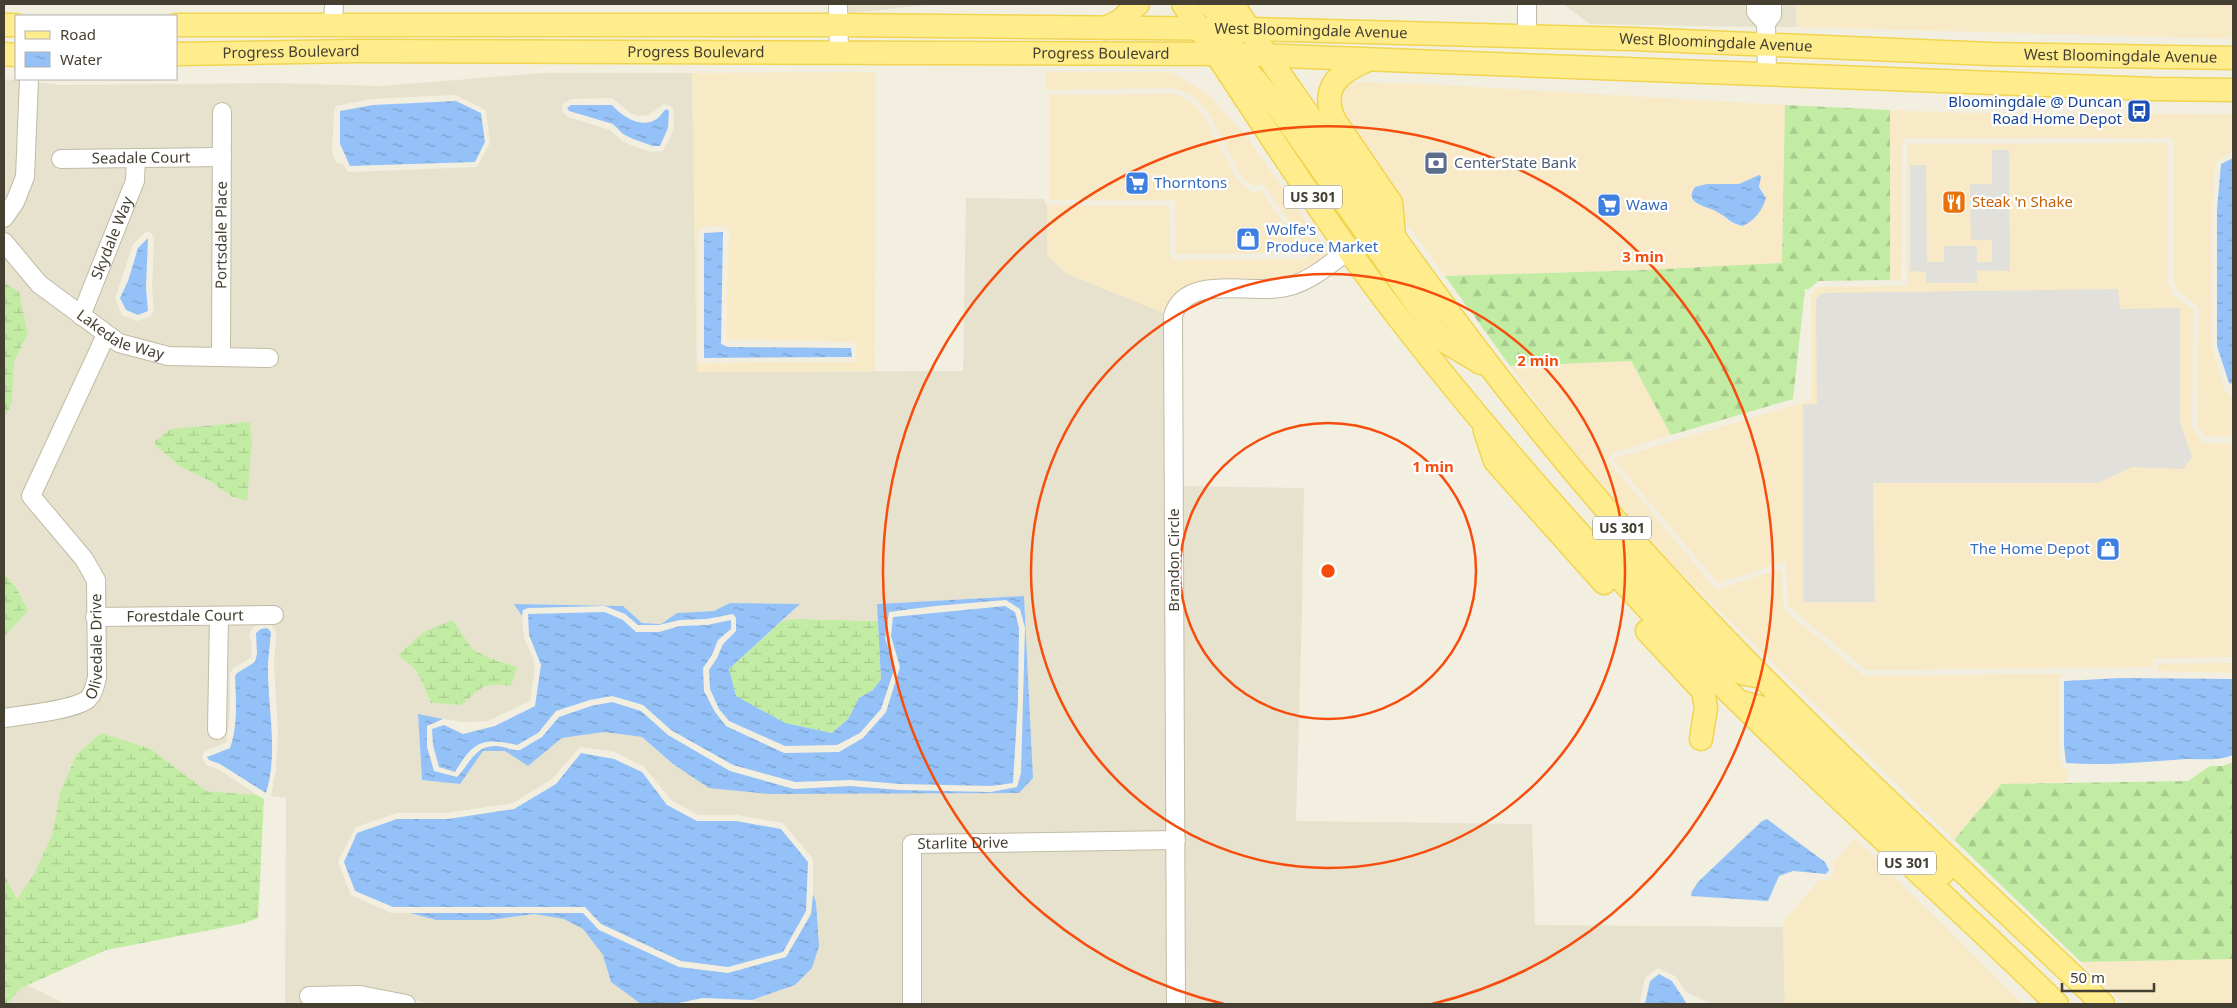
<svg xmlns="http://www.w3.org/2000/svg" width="2237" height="1008" font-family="'Noto Sans',sans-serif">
  <defs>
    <pattern id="forest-firs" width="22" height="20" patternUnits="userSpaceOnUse" patternTransform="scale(1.25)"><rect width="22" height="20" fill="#c2eca3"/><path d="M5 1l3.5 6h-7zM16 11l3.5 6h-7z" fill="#a8cb8d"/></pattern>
    <pattern id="wetland-marsh" width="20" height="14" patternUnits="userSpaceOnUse" patternTransform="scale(1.25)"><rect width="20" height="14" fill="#c2eca3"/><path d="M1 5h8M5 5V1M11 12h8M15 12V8" fill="none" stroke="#a8cb8d"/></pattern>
    <pattern id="water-ripples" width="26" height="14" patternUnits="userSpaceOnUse" patternTransform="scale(1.25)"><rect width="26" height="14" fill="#94c2f8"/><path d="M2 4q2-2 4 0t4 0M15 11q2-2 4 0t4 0" fill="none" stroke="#7a9fc9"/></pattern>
  </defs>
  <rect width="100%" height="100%" fill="#f3efe0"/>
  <g fill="#e7e2ce" fill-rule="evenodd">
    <polygon points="844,4 935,4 844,14"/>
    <polygon points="1563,4 1760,4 1760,27 1590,24"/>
    <polygon points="1773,4 1796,4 1797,27 1773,27"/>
    <path d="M541 73H692L697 372 963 371 966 198 1043 199 1047 205V255L1067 274 1167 314 1169 833 912 836 906 1004H764L752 1000 795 985 816 924V902L813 894V859L783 823 737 815H698L671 800 644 767 615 752 580 747 552 779 513 803 447 813H397L356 827 338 861 339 864 351 895 391 913H410L436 920H490L534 914 564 919 583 929 603 955 611 982 642 1004H428L410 998 361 988 303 989 302 1003 360 1002 370 1004H285L286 798 271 796 276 768 278 732 274 664 276 633 271 624 259 623 252 629 249 635 252 644 251 658 233 668 230 674V714L226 743 205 751 202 757 206 765 218 769 257 795 206 791 151 749 101 733 76 755 60 793 52 835 33 876 17 900 4 875V637L28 611 17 589 4 573V420L12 402 14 362 28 332 19 293 4 283V252L48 284 4 231V227L11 221 35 82 60 85 271 83 383 86ZM455 95 486 110 490 143 477 167 350 172 347 171 343 164 337 163 332 153 334 111 336 106 372 99ZM612 98 630 113 638 116 649 115 664 104 673 107 674 129 663 151 651 152 631 145 621 140 610 130 568 117 562 111 563 104 571 99ZM146 232H150L154 238 152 288 154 311 150 317 137 321 122 315 115 299 133 244ZM156 446 247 501 231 496 208 480 181 467ZM1024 596 1033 778 1019 793 709 788 673 764 642 737 604 732 562 738 528 766 505 751H483L460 784 422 780 418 715 463 722 488 721 530 701 535 670 533 658 524 638 522 616 515 604 623 606 642 623 661 624 677 613 714 611 731 603 799 605 782 621 791 619 878 621V604ZM453 620 472 649 492 659 517 667 495 683 481 686 462 705 431 703 417 671 398 655Z"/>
    <polygon points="4,79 22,81 19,176 4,208"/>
    <polygon points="1180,486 1304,488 1302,612 1296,821 1532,824 1535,925 1783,927 1785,1004 1712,1004 1686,992 1675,976 1658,968 1645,978 1639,1004 1183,1004"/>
    <polygon points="1169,847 1170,1004 919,1004 918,851"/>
    <polygon points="27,985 65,1004 7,1004 21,988"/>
  </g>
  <g fill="#f8eac7" fill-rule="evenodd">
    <polygon points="1796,4 2233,4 2233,39 1797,27"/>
    <path d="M876 72 875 371 697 372 692 73ZM723 226 729 230 726 339 853 342 856 345 857 357 855 362 700 363 698 358V232L703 227Z"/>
    <polygon points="1046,72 1171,72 1207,93 1247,137 1330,255 1305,272 1281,282 1217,282 1167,314 1067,274 1047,255 1047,205 1169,206 1170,255 1174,260 1304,259 1308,258 1310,253 1265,186 1261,184 1254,186 1241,176 1209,114 1193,96 1174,88 1046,90"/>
    <path d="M1351 82 1426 84 1785 105 1783 263 1646 270 1445 276 1398 212 1335 100ZM1747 182 1759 185 1765 195 1743 226 1729 222 1721 213 1695 203 1692 198 1691 193 1707 184H1739Z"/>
    <polygon points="1175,94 1191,101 1204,117 1237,180 1253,193 1261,190 1304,253 1176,254 1175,200 1049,200 1049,95"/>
    <polygon points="1890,110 1965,113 2233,114 2233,151 2216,162 2212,209 2212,346 2225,391 2233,399 2233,437 2205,436 2197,425 2199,307 2178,291 2174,281 2174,143 2171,138 1905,138 1902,144 1901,280 1890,280"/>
    <polygon points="2168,143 2168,283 2174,296 2193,309 2192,427 2202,443 2233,443 2233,657 2153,658 2153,667 1866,670 1788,606 1786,561 1718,583 1613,459 1812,400 1811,296 1818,287 1907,286 1907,144"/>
    <polygon points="1631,361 1671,435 1612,453 1608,460 1714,587 1719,589 1781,569 1784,610 1864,676 2069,674 2061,676 2059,681 2059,746 2061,766 2068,770 2068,782 2001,784 1954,840 1659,552 1569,447 1510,366"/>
    <polygon points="2233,663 2233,673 2157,671 2159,664"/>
    <polygon points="1855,838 2001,983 2024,1004 1785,1004 1783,922 1819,880 1828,880 1831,878 1835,871 1833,863"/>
    <polygon points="2233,959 2233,1004 2124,1004 2081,962"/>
  </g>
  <g fill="url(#forest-firs)">
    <polygon points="1785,105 1890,110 1890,280 1818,281 1809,289 1805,289 1793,399 1671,435 1631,361 1510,366 1445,276 1646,270 1782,263"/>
    <polygon points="2233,762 2233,959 2081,962 1954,840 2001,784 2188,781 2210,766 2223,766"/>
  </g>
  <g fill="url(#wetland-marsh)">
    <polygon points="4,283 19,292 28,333 14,362 12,402 4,420"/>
    <polygon points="250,422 252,442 247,501 231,496 208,480 181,467 156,446 155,441 171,429"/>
    <polygon points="4,573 17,589 28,611 4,637"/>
    <polygon points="791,619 878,621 881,679 873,690 859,698 848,719 832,733 785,723 736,696 729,669 782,621"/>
    <path d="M453 620 472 649 492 659 517 667 511 686C484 682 480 687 462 705L431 703 417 671 398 655 425 631Z"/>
    <polygon points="101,733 151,749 206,791 257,795 264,799 258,918 241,924 106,950 21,988 7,1004 4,1004 4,875 17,899 33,876 52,835 60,793 76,755"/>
  </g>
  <g fill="#e2e0da">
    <polygon points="1992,150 2009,150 2010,271 1977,270 1977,283 1926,283 1926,272 1910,271 1910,165 1926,165 1927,262 1944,262 1944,246 1977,246 1977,262 1992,262 1992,240 1971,240 1970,184 1992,184"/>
    <polygon points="2118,289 2120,309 2180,308 2180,422 2192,457 2183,469 2132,467 2098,483 1873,483 1875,602 1803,602 1803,404 1817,404 1816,299 1822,293"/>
  </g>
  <g fill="url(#water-ripples)">
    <polygon points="456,101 481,113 485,142 475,162 350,166 340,144 340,111 373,105"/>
    <path d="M571 105H612C623 117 642 130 658 118 661 115 663 112 666 109L669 111 668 128 660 146H653L633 139 623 134 613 124 569 111 567 108Z"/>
    <polygon points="2233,158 2233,384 2229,383 2217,346 2217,209 2221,164"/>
    <path d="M1759 175 1761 176 1759 187 1766 198C1762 211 1755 220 1743 226 1731 224 1728 218 1719 213 1710 206 1682 205 1695 187L1707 184H1739Z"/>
    <polygon points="723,232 721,344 728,347 851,348 852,357 704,358 704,233"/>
    <polygon points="148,238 146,288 148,311 138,315 126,310 120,298 128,281 138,248"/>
    <path d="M1024 596 1033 778 1019 793 770 794 709 788 673 764 642 737 604 732 562 738 528 766 505 751H483L460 784 422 780 418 714 443 719 427 726V747L434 771 457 777C469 765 475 745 496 746 504 746 511 751 520 750L542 737 559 717 591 706 612 702 641 711 668 735 730 771 794 789 850 786 900 790 991 792 1017 787 1021 773 1025 628 1020 609 1006 600 935 606 889 612 885 638 895 667 881 709 860 733 837 745 785 746 729 721 719 709 710 689 709 670 717 658 723 644 736 631V618L733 614 707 619 680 620 659 625H638L625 614 605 606 528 608 523 610 522 616 514 604 623 606 642 623 661 624 677 613 714 611 730 603 800 604 729 669 736 696 785 723 832 733 848 719 859 698 873 690 881 679 877 604Z"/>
    <path d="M1005 606 1015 612 1019 628 1018 700 1013 783 991 786 900 784 851 780 795 782 733 765 671 730 643 705 612 696 590 700 556 711 538 733 517 745C483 737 473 741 455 772L439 767 433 745 432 729 444 725 463 734 495 726 535 706 541 665 529 635 528 614 605 612 623 620 636 632H659L680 626 707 625 731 620V629L718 640 712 655 703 668 704 691 715 712 726 726 784 753 839 752 863 738 886 712 900 667 891 636 893 617Z"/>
    <path d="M267 628 271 632C270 642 269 653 268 663 267 706 279 751 266 793L220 764 209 760 207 757 230 748C238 726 236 699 235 676L237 673 255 662 257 654 256 633 261 629Z"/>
    <path d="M2121 678 2233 679V755C2218 761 2203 759 2187 759 2146 762 2107 766 2066 763L2064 746V681Z"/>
    <polygon points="581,753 614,759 642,772 667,805 697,821 736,821 781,829 808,862 806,911 783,952 728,967 681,961 601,924 585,907 393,907 355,891 344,862 357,833 397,819 448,819 514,809 556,784"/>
    <polygon points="1767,819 1825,862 1829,870 1826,874 1793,871 1779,876 1768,901 1691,896 1692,891 1698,882 1762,821"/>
    <polygon points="813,894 816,902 819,946 812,968 795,985 752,1000 703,998 673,1004 641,1004 611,982 603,955 583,929 564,919 534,914 490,920 436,920 410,913 583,913 599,930 679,967 728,973 786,957 811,914"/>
    <polygon points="1659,974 1672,981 1687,1004 1645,1004 1650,981"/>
  </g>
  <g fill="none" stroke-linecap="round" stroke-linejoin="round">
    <g stroke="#c1bba5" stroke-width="20">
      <g id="minor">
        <polyline points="838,4 839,54"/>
        <polyline points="1756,4 1756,12 1766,23"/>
        <polyline points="333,25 334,4"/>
        <polyline points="1527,36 1527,4"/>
        <polyline points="1767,75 1766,23 1772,15 1772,4"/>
        <path id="s1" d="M61 159 222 157"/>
        <polyline points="4,218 15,202 25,177 29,79"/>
        <path id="s2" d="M4 242 39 284 119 343 168 356 269 358"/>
        <path id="s3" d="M81 316 135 181 136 158"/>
        <path id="s4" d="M221 357 222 112"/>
        <path id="s5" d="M95 617 274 615"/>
        <path id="s6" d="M4 718C22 715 75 710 88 699 94 693 95 685 97 677L96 580 84 559 31 496 106 335"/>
        <polyline points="217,730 219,616"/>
        <polyline points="309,996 360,995 406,1004"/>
        <path id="s7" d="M912 1004V844L1176 840"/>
        <path d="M1176 1004 1173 316C1186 271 1256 297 1290 286 1312 280 1331 263 1349 250"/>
      </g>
    </g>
    <g stroke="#f0d550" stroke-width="25">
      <g id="major">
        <path d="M1183 4C1252 107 1319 214 1395 313 1471 412 1554 507 1638 598 1770 741 1918 868 2057 1004"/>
        <polyline points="1209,4 1238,33"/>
        <path d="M1233 4C1265 55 1301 103 1335 153 1439 303 1548 450 1673 584 1809 731 1958 866 2103 1004"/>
        <polyline points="4,25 16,25"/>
        <path id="s8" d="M176 25H838L1249 29 1633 39 1991 54 2233 58"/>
        <polyline points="1105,28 1120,21 1138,4"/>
        <polyline points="1226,50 1245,68 1278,107 1441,339 1481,363"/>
        <polyline points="4,54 16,55"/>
        <path id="s9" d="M176 54 355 51 1230 54 2153 89 2233 90"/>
        <path d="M1368 60C1339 72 1319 88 1335 121L1391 203 1394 235"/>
        <polyline points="1485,431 1495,461 1604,583"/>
        <polyline points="1605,539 1727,667 1745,674 1762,677"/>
        <polyline points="1647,631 1703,691 1706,707 1701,739"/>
        <polyline points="1741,702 1771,710 1943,873"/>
      </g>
    </g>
    <use href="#minor" stroke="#fff" stroke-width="18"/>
    <use href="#major" stroke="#ffed8d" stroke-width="22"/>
  </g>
  <g fill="none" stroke="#f64d0d" stroke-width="2.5">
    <circle cx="1328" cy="571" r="148"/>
    <circle cx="1328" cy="571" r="297"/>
    <path d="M1224 1004A445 445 0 1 1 1432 1004"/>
  </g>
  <defs>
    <g id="bus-square" transform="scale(1.25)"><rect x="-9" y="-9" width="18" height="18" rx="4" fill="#1a4fb4" stroke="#fff"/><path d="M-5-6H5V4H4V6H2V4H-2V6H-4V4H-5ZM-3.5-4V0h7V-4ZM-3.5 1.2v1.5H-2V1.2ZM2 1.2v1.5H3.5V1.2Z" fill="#fff"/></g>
    <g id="bank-square" transform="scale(1.25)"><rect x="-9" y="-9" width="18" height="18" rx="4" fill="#5c6f8a" stroke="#fff"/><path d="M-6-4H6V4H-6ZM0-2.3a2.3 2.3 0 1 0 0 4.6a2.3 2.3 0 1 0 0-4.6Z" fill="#fff"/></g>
    <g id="supermarket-square" transform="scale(1.25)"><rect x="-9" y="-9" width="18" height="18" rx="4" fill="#3f7fe0" stroke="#fff"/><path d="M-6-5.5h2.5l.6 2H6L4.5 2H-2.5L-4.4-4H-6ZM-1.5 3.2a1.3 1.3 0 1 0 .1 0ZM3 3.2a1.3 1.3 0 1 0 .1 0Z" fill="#fff"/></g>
    <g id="restaurant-square" transform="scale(1.25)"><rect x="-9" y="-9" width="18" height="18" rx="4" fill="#e8710a" stroke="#fff"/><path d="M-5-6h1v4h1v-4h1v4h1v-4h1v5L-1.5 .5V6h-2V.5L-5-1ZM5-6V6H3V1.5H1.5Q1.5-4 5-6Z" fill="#fff"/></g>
    <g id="shop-square" transform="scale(1.25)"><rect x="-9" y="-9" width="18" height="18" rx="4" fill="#3f7fe0" stroke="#fff"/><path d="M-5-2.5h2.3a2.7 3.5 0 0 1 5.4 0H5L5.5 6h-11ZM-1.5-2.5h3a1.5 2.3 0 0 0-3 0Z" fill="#fff"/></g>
  </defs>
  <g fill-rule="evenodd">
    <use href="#bus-square" x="2139" y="111"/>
    <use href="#bank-square" x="1436" y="163"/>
    <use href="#supermarket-square" x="1137" y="183"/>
    <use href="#restaurant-square" x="1954" y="202"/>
    <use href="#supermarket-square" x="1609" y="205"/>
    <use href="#shop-square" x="1248" y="239"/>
    <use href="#shop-square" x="2108" y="549"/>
  </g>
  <g text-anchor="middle" stroke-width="4.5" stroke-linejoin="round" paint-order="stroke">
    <g fill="#fff" stroke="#7c796f" stroke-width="1">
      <rect x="1284" y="185.5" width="58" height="23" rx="4"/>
      <rect x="1593" y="516.5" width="58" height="23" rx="4"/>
      <rect x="1878" y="851.5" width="58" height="23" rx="4"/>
    </g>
    <g font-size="14" font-weight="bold" fill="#443f31">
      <text x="1313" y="202">US 301</text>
      <text x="1622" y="533">US 301</text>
      <text x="1907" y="868">US 301</text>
    </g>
    <g font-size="15" fill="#443f31" stroke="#fff">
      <text dy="5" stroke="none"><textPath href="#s8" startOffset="1135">West Bloomingdale Avenue</textPath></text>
      <text dy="5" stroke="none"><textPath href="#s8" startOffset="1540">West Bloomingdale Avenue</textPath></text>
      <text dy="5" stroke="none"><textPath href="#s9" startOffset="115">Progress Boulevard</textPath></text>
      <text dy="5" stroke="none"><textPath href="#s9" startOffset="520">Progress Boulevard</textPath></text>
      <text dy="5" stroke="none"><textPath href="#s9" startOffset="925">Progress Boulevard</textPath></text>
      <text dy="5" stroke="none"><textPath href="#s8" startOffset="1945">West Bloomingdale Avenue</textPath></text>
      <text dy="5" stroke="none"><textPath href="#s1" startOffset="80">Seadale Court</textPath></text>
      <text dy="5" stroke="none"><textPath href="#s4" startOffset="122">Portsdale Place</textPath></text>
      <text dy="5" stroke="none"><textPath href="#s3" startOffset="84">Skydale Way</textPath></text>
      <text dy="5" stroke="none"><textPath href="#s2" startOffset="152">Lakedale Way</textPath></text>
      <text transform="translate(1174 560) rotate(-90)" y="5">Brandon Circle</text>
      <text dy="5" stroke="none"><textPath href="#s5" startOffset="90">Forestdale Court</textPath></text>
      <text dy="5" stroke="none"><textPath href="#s6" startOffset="141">Olivedale Drive</textPath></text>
      <text dy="5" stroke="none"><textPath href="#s7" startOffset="211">Starlite Drive</textPath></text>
    </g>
    <g font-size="15" fill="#164399" stroke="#fff" text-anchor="end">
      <text x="2122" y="107">Bloomingdale @ Duncan<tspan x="2122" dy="17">Road Home Depot</tspan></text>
    </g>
    <g font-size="15" fill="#4e5e75" stroke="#fff" text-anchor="start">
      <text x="1454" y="168">CenterState Bank</text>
    </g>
    <g font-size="15" fill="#366cbe" stroke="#fff" text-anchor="start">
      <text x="1154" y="188">Thorntons</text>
      <text x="1626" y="210">Wawa</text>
      <text x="1266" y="235">Wolfe's<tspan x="1266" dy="17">Produce Market</tspan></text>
      <text x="2090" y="554" text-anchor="end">The Home Depot</text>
    </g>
    <g font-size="15" fill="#c56008" stroke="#fff" text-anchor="start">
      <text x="1972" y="207">Steak 'n Shake</text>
    </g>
  </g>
  <circle cx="1328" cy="571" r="8" fill="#f64d0d" stroke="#fff" stroke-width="2.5"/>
  <g font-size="15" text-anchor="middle" font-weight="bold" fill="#f64d0d" stroke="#fff" stroke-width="4.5" stroke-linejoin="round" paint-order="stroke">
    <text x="1643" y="262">3 min</text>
    <text x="1538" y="366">2 min</text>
    <text x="1433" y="472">1 min</text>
  </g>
  <rect width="2237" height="1008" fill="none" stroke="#443f31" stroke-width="10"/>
  <rect x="15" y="15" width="162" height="65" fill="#ffffff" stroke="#b4b2ad"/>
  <rect x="25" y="31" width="25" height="8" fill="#ffed8d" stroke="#b4b2ad"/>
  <text x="60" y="40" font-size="15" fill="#443f31">Road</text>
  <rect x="25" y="52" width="25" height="15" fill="url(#water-ripples)" stroke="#b4b2ad"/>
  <text x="60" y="65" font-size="15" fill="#443f31">Water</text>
  <path d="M2062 983v8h92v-8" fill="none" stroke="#443f31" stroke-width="2.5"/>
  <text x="2070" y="983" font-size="15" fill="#443f31" stroke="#ffffff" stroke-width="4" paint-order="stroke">50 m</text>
</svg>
